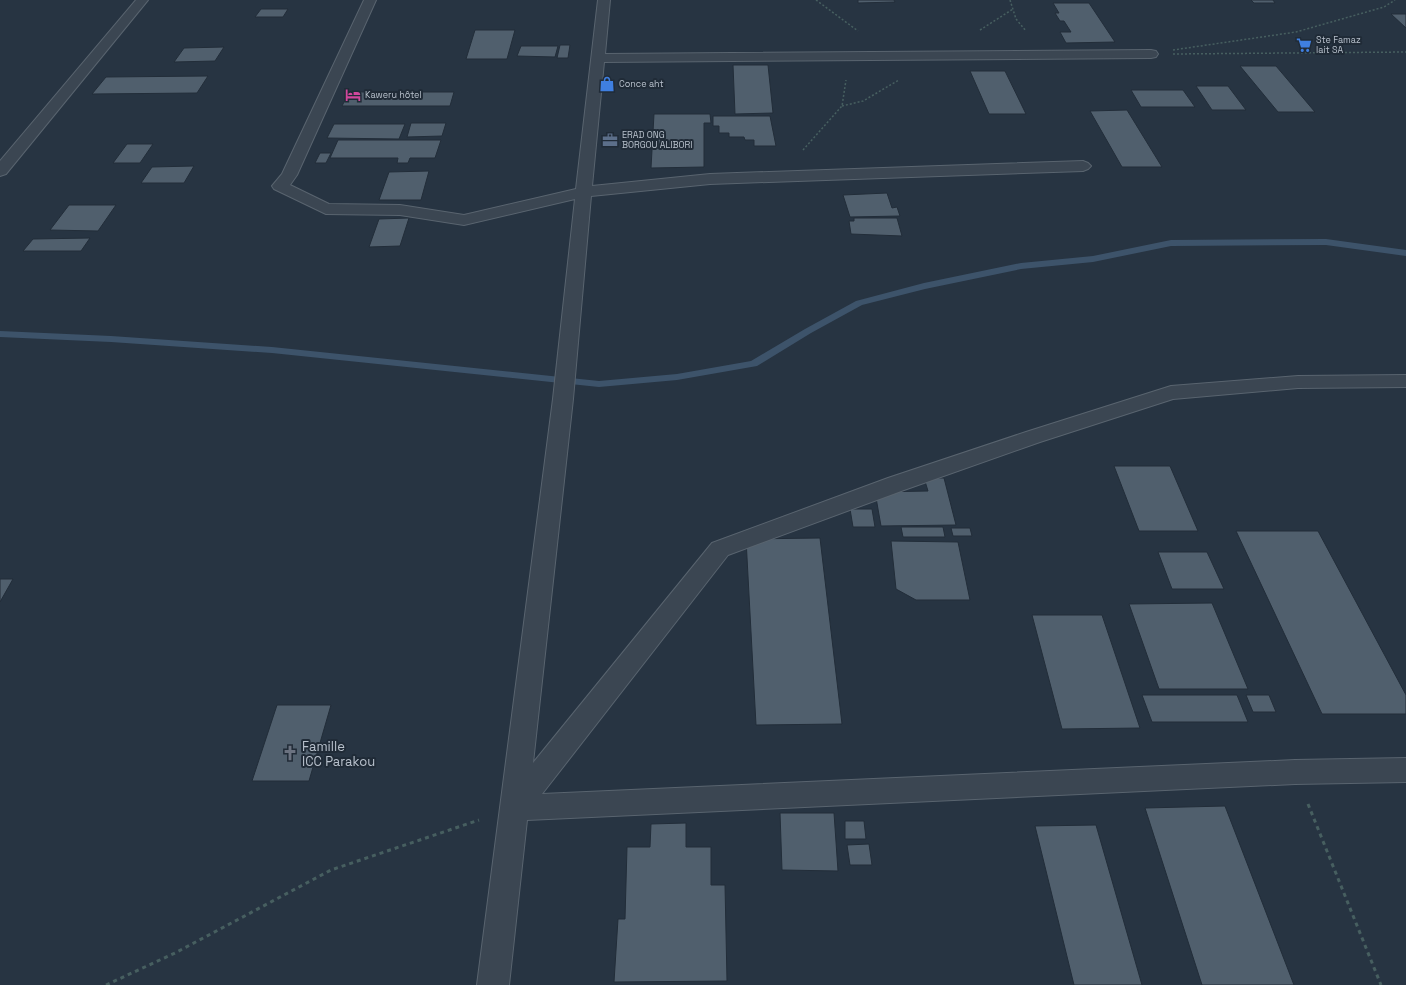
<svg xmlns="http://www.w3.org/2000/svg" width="1406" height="985" font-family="'Space Grotesk',sans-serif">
  <rect width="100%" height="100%" fill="#273442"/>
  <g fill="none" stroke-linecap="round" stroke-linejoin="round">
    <polygon fill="#3d536a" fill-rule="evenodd" points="1326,239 1406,250 1406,256 1326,245 1171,246 1093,262 1021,269 925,289 862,305 811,333 757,366 677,380 599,387 272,353 111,342 0,337 0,331 111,336 272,347 599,381 677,374 751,361 805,329 856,301 924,283 1021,263 1093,256 1171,240"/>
  </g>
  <g fill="#505f6d" stroke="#222d39">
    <polygon points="858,0 894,0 895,2 858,3"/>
    <polygon points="1251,0 1273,0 1275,3 1254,3"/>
    <polygon points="1053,3 1089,3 1115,42 1066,43 1060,32 1071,32 1064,21 1060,21 1055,13 1059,13"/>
    <polygon points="261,9 288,9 283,17 255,17"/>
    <polygon points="1391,14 1406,14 1406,28"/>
    <polygon points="475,30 515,30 507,59 466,59"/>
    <polygon points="560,45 570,45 568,58 557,58"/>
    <polygon points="521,46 558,46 555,57 517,56"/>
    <polygon points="224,47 215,61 174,62 184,48"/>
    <polygon points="733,65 768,65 773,113 735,114"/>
    <polygon points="1240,66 1276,66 1315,112 1278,112"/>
    <polygon points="970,71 1005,71 1026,114 989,114"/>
    <polygon points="208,76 197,93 92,94 106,77"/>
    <polygon points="1196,86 1228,86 1246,110 1212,110"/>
    <polygon points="1131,90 1183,90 1195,107 1141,107"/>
    <polygon points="349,92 454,92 450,106 342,106"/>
    <polygon points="1127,110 1162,167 1122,167 1090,111"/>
    <polygon points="654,114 710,114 711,123 704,123 704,167 651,168"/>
    <polygon points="713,116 770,116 776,146 754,146 754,140 745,140 744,137 729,137 729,133 719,133 719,126 713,126"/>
    <polygon points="411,123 446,123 442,136 407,137"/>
    <polygon points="334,124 405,124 399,139 327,138"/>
    <polygon points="338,140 441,140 435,158 410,158 408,163 397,163 398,158 330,158"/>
    <polygon points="127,144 153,144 140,163 113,163"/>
    <polygon points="320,153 331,153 326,163 315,163"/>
    <polygon points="194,166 184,183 141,183 152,167"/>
    <polygon points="429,171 421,200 379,200 389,172"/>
    <polygon points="887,193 892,208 897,207 900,216 850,217 843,195"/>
    <polygon points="69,205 116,205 98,231 50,230"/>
    <polygon points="409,218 400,246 369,247 379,219"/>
    <polygon points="854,218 897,218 902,236 851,234 849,221 854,221"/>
    <polygon points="90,238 81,251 23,251 33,239"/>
    <polygon points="1114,466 1170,466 1198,531 1139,531"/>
    <polygon points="924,478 944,478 956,525 881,526 875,492 928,491"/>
    <polygon points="850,509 872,509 875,527 853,527"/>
    <polygon points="901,527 943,527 945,537 903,537"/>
    <polygon points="951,528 970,528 972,536 953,536"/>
    <polygon points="1236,531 1318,531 1406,695 1406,714 1322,714"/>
    <polygon points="820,538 842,724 756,725 746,539"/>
    <polygon points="891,541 958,542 970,600 916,600 896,589"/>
    <polygon points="1158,552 1207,552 1224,589 1172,589"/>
    <polygon points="0,579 13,579 0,602"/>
    <polygon points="1212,603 1248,689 1159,689 1129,604"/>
    <polygon points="1032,615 1102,615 1140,728 1062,729"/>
    <polygon points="1142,695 1237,695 1248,722 1152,722"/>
    <polygon points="1246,695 1269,695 1276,712 1253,712"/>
    <polygon points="277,705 331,705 309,781 252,781"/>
    <polygon points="1225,806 1294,985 1202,985 1145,808"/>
    <polygon points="780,813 834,813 838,871 782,870"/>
    <polygon points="845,821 864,821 866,839 845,839"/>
    <polygon points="686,823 686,847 711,847 711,885 725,885 727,981 614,982 618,919 625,919 627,847 650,847 651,824"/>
    <polygon points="1096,825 1142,985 1074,985 1035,826"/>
    <polygon points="869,844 872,865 850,865 847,845"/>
  </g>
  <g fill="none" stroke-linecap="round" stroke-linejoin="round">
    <g stroke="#59646f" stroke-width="2">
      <g id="minor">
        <polygon points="136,0 148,0 6,174 0,176 0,161"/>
        <polygon points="364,0 376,0 297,175 290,185 329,204 400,205 464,215 576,189 598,0 610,0 605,54 1151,50 1156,51 1158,54 1156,57 1151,58 604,62 592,186 710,174 1083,161 1088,163 1091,166 1088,169 1083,171 710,184 591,196 573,399 533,763 712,543 888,478 1026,432 1171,386 1298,376 1406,375 1406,387 1298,388 1173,399 1040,442 904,490 728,555 542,794 1295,760 1406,758 1406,782 1295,784 527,820 509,985 477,985 553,399 575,199 464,225 400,215 326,214 274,189 272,186 282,174"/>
      </g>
    </g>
    <g stroke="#475f60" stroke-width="1.5" stroke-dasharray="2 2" stroke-linecap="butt">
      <polyline points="816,0 858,31"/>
      <polyline points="1010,0 1016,19 1026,31"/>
      <polyline points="980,30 1013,9"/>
      <polyline points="1173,50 1296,32 1384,7 1395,0"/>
      <polyline points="1173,54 1406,52"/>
      <polyline points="842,106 863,101 899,80"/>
      <polyline points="803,150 842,106 846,80"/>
    </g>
    <g stroke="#475f60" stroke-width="3" stroke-dasharray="4 4" stroke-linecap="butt">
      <polyline points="1308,804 1381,985"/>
      <polyline points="106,985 175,953 331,870 479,820"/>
    </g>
    <use href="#minor" fill="#3b4652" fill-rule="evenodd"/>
  </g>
  <defs>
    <g id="supermarket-bare" transform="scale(1.2)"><path d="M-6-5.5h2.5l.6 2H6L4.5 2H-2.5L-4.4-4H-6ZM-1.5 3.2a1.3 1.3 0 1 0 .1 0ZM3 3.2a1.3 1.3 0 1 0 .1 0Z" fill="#3f7fe0" stroke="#202b37" stroke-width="2.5" paint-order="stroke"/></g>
    <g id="shop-bare" transform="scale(1.2)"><path d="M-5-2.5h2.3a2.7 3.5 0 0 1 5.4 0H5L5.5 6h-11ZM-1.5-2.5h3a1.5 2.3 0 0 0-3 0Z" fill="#3f7fe0" stroke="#202b37" stroke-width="2.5" paint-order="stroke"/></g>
    <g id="hotel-bare" transform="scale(1.2)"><path d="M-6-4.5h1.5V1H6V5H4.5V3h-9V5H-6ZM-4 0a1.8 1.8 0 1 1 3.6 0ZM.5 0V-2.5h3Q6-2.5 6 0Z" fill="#d1479c" stroke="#202b37" stroke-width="2.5" paint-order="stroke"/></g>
    <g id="office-bare" transform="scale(1.2)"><path d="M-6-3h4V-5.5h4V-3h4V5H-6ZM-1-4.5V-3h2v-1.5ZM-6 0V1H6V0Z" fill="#5c6f8a" stroke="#202b37" stroke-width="2.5" paint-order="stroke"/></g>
    <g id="church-bare" transform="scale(1.2)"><path d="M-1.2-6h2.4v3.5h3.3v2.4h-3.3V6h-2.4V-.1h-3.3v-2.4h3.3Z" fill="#6b7280" stroke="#202b37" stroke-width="2.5" paint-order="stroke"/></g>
  </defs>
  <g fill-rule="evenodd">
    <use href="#supermarket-bare" x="1304" y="45"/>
    <use href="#shop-bare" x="607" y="84"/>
    <use href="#hotel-bare" x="353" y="95"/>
    <use href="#office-bare" x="610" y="140"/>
    <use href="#church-bare" x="290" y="753"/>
  </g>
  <g text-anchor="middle" stroke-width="4" stroke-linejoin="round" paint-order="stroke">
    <g font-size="9" fill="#b8c1cc" stroke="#202b37" text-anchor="start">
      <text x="1316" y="43">Ste Famaz<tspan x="1316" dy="10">lait SA</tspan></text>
      <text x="619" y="87">Conce aht</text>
      <text x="365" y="98">Kaweru hôtel</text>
      <text x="622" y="138">ERAD ONG<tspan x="622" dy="10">BORGOU ALIBORI</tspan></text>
    </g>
    <g font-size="13" fill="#b8c1cc" stroke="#202b37" text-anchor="start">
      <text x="302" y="751">Famille<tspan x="302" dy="15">ICC Parakou</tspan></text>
    </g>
  </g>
</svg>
